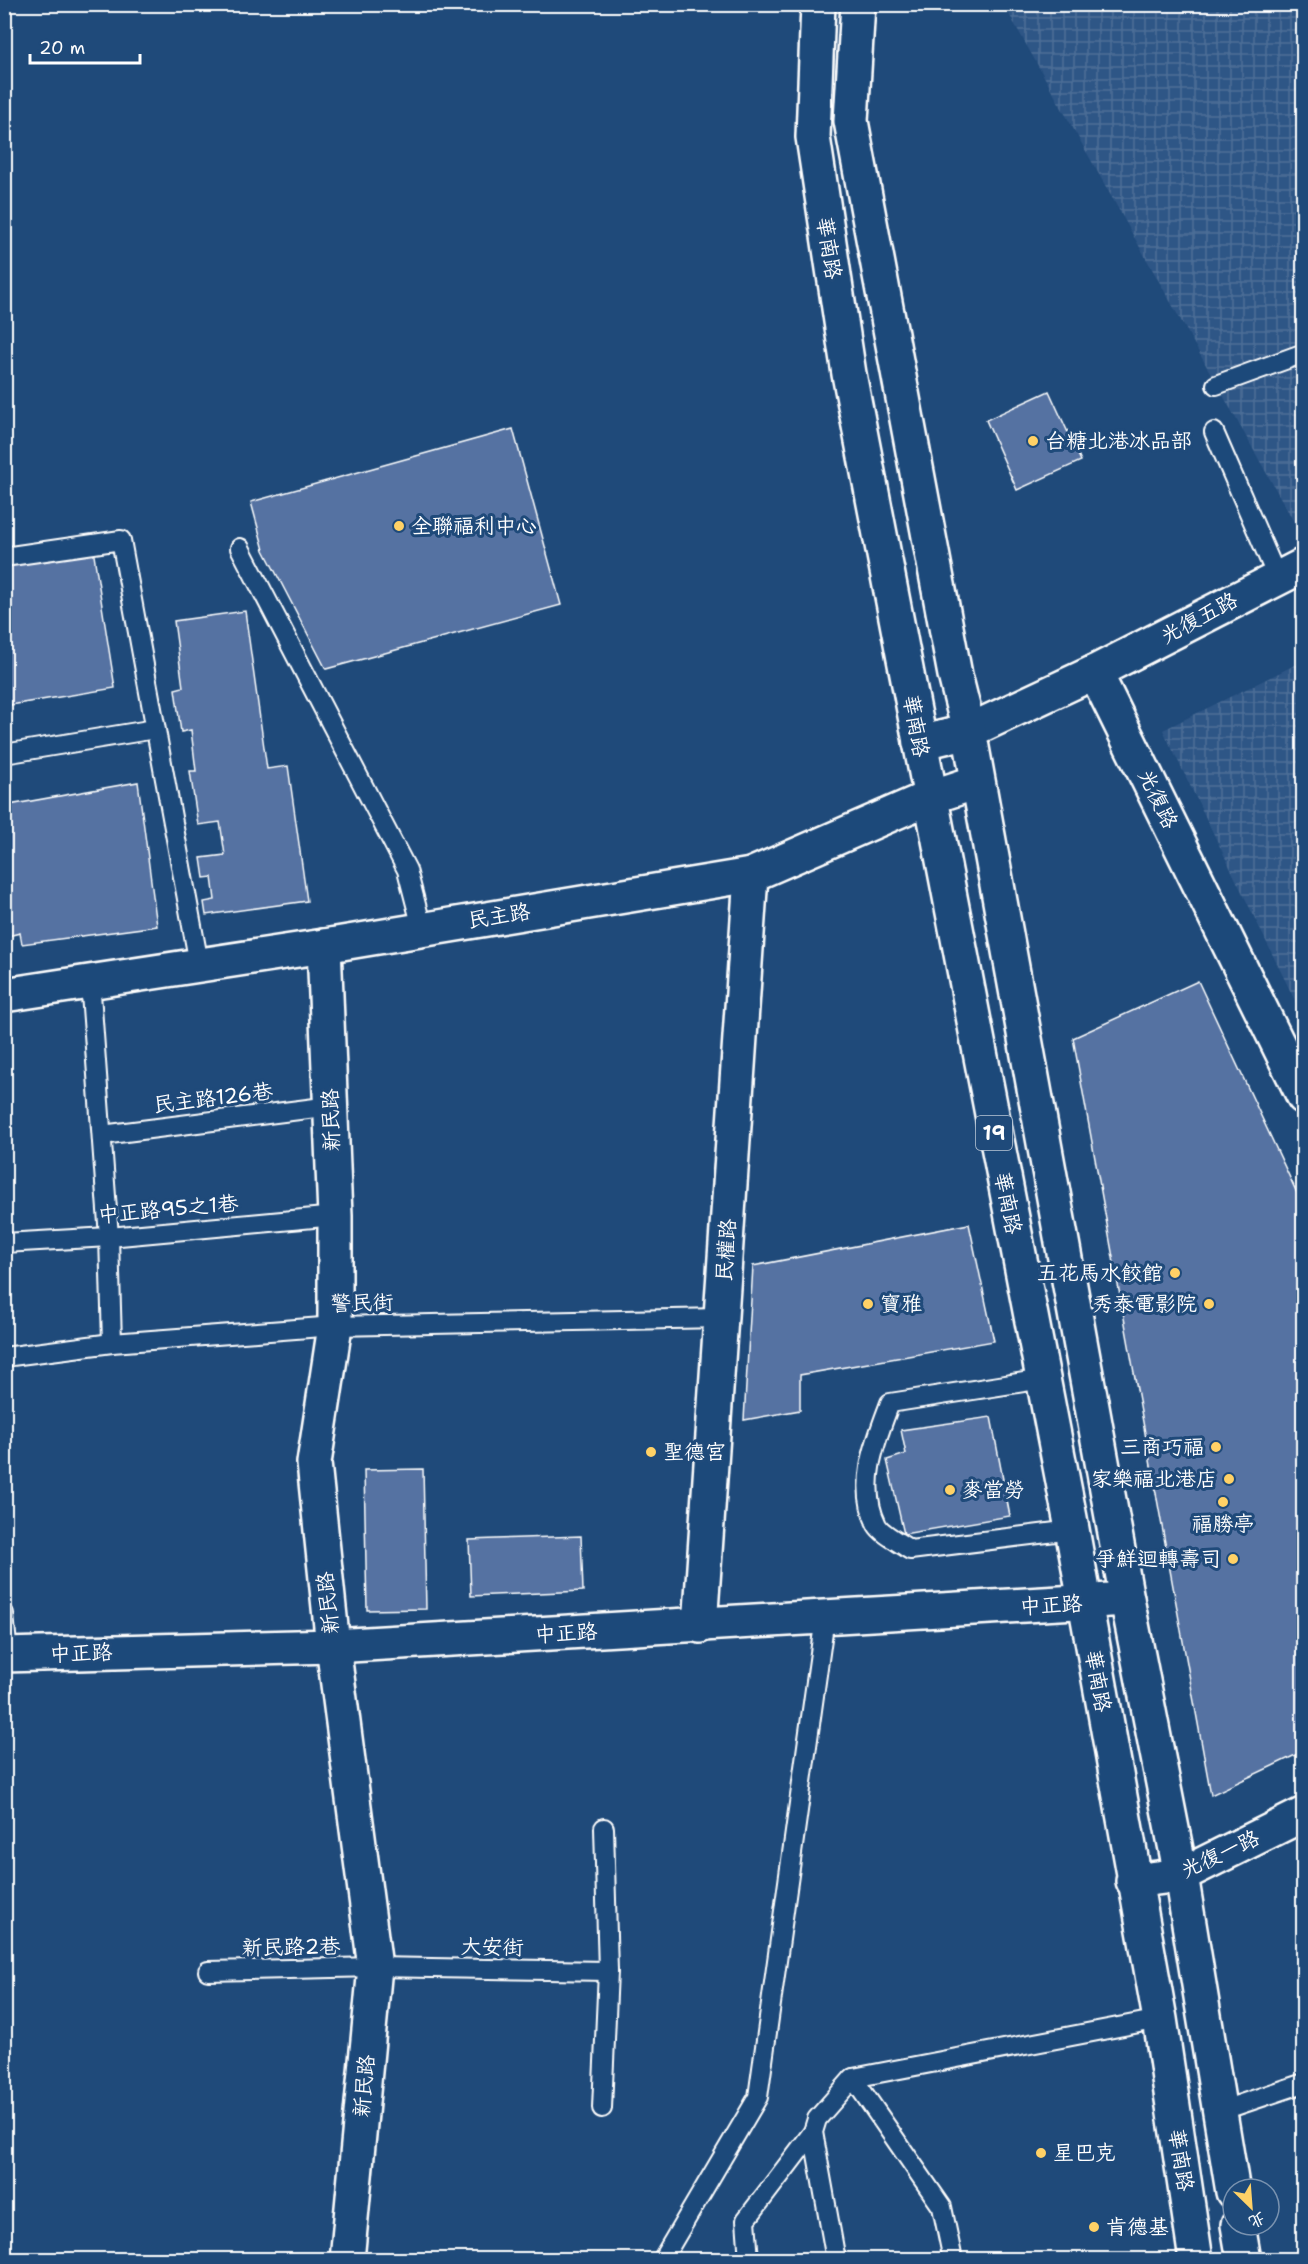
<svg xmlns="http://www.w3.org/2000/svg" width="1308" height="2264" font-family="'Shantell Sans','LXGW WenKai TC',sans-serif">
  <defs>
    <pattern id="industrial-grid" width="8" height="8" patternUnits="userSpaceOnUse" patternTransform="scale(1.5)"><rect width="8" height="8" fill="#2f5686"/><path d="M0 4h8M4 0v8" fill="none" stroke="#4e6f98"/></pattern>
  </defs>
  <rect width="100%" height="100%" fill="#1f4a7a"/>
  <filter id="ink" filterUnits="userSpaceOnUse"><feTurbulence type="fractalNoise" baseFrequency=".0167" numOctaves="2"/><feDisplacementMap in="SourceGraphic" scale="12" xChannelSelector="R" yChannelSelector="G"/><feConvolveMatrix kernelMatrix="1 2 1 2 8 2 1 2 1" color-interpolation-filters="sRGB"/></filter>
  <g filter="url(#ink)">
    <g fill="url(#industrial-grid)">
      <polygon points="1004,5 1303,5 1303,538"/>
      <polygon points="1303,661 1303,1017 1163,730"/>
    </g>
    <g fill="#5472a2" stroke="#fff" stroke-width="1.5">
      <polygon points="1049,391 1081,461 1017,490 986,420"/>
      <polygon points="513,429 561,605 326,669 264,550 251,502"/>
      <polygon points="93,549 115,688 4,706 4,564"/>
      <polygon points="245,611 267,769 288,766 307,901 206,915 204,902 215,900 212,877 204,878 201,858 225,855 220,822 198,825 190,771 196,771 191,730 181,732 175,689 183,687 174,621"/>
      <polygon points="138,782 157,926 22,944 20,933 4,937 4,806"/>
      <polygon points="1198,981 1304,1208 1304,1751 1211,1795 1073,1038"/>
      <polygon points="969,1224 994,1341 800,1375 800,1410 744,1420 753,1266"/>
      <polygon points="991,1417 1010,1516 904,1534 887,1460 906,1454 901,1430"/>
      <polygon points="423,1469 426,1609 367,1610 364,1470"/>
      <polygon points="581,1536 583,1591 471,1596 469,1540"/>
    </g>
    <g fill="none" stroke-linecap="round" stroke-linejoin="round">
      <g stroke="#fff" stroke-width="22">
        <g id="lane">
          <polyline points="1216,385 1304,353"/>
          <polyline points="1214,432 1277,577"/>
          <polyline points="240,548 407,870 422,928"/>
          <polyline points="4,557 121,540 199,964"/>
          <polyline points="4,754 155,729"/>
          <polyline points="90,980 109,1237 112,1343"/>
          <polyline points="102,1135 331,1106"/>
          <polyline points="4,1243 109,1237 335,1216"/>
          <polyline points="4,1357 112,1343 335,1326 721,1318"/>
          <path d="M1043 1379 890 1403C876 1440 857 1485 877 1525 882 1534 901 1543 910 1550L1072 1530"/>
          <polyline points="4,1614 8,1655"/>
          <polyline points="208,1971 375,1967 608,1971"/>
          <polyline points="853,2078 942,2207 953,2260"/>
          <polyline points="602,2108 608,1971 604,1828"/>
          <polyline points="1220,2111 1304,2083"/>
          <polyline points="662,2260 758,2097 825,1617"/>
          <polyline points="749,2260 746,2220 813,2132"/>
          <polyline points="836,2260 813,2132 817,2119 853,2078 1160,2019"/>
        </g>
      </g>
      <g stroke="#fff" stroke-width="38">
        <g id="street">
          <polyline points="1095,672 1304,565"/>
          <polyline points="920,743 969,731 1095,672 1304,1097"/>
          <polyline points="324,946 335,1216 335,1326 314,1463 333,1646 375,1967 347,2260"/>
          <polyline points="4,995 324,946 751,875 928,798 977,782"/>
          <polyline points="700,1626 751,875"/>
          <polyline points="4,1655 333,1646 1127,1599"/>
          <polyline points="1133,1881 1181,1875 1304,1814"/>
        </g>
      </g>
      <g stroke="#fff" stroke-width="38">
        <g id="primary">
          <polyline points="818,4 813,137 849,374 1070,1518 1160,2019 1196,2260"/>
          <polyline points="858,4 851,121 955,675 969,731 1127,1599 1181,1875 1233,2192"/>
          <polyline points="1238,2225 1244,2260"/>
        </g>
      </g>
      <use href="#lane" stroke="#1f4a7a" stroke-width="18"/>
      <use href="#street" stroke="#1f4a7a" stroke-width="33"/>
      <use href="#primary" stroke="#1f4a7a" stroke-width="33"/>
    </g>
  </g>
  <g fill="#ffd166" stroke="#1f4a7a" stroke-width="2">
    <circle cx="1033" cy="441" r="6"/>
    <circle cx="399" cy="526" r="6"/>
    <circle cx="1175" cy="1273" r="6"/>
    <circle cx="868" cy="1304" r="6"/>
    <circle cx="1209" cy="1304" r="6"/>
    <circle cx="1216" cy="1447" r="6"/>
    <circle cx="651" cy="1452" r="6"/>
    <circle cx="1229" cy="1479" r="6"/>
    <circle cx="950" cy="1490" r="6"/>
    <circle cx="1223" cy="1502" r="6"/>
    <circle cx="1233" cy="1559" r="6"/>
    <circle cx="1041" cy="2153" r="6"/>
    <circle cx="1094" cy="2227" r="6"/>
  </g>
  <g text-anchor="middle" stroke-width="6" stroke-linejoin="round" paint-order="stroke">
    <rect fill="#1f4a7a" stroke="#bcc9d7" stroke-width="1.5" x="976" y="1116" width="36" height="34" rx="4.5"/>
    <g font-size="20" font-weight="bold" fill="#fff">
      <text x="994" y="1140">19</text>
    </g>
    <g font-size="21" fill="#fff" stroke="#1f4a7a">
      <text transform="translate(829 248) rotate(81)" y="7">華南路</text>
      <text transform="translate(1199 618) rotate(-28)" y="7">光復五路</text>
      <text transform="translate(916 726) rotate(80)" y="7">華南路</text>
      <text transform="translate(1158 799) rotate(64)" y="7">光復路</text>
      <text transform="translate(499 916) rotate(-9)" y="7">民主路</text>
      <text transform="translate(213 1098) rotate(-7)" y="7">民主路126巷</text>
      <text transform="translate(331 1120) rotate(-92)" y="7">新民路</text>
      <text transform="translate(1008 1203) rotate(79)" y="7">華南路</text>
      <text transform="translate(168 1209) rotate(-5)" y="7">中正路95之1巷</text>
      <text transform="translate(726 1250) rotate(-86)" y="7">民權路</text>
      <text transform="translate(362 1303) rotate(-2)" y="7">警民街</text>
      <text transform="translate(328 1603) rotate(-96)" y="7">新民路</text>
      <text transform="translate(1051 1605) rotate(-3)" y="7">中正路</text>
      <text transform="translate(566 1633) rotate(-3)" y="7">中正路</text>
      <text transform="translate(81 1653) rotate(-2)" y="7">中正路</text>
      <text transform="translate(1098 1681) rotate(80)" y="7">華南路</text>
      <text transform="translate(1220 1854) rotate(-25)" y="7">光復一路</text>
      <text transform="translate(291 1947) rotate(-1)" y="7">新民路2巷</text>
      <text transform="translate(492 1947) rotate(1)" y="7">大安街</text>
      <text transform="translate(364 2086) rotate(-85)" y="7">新民路</text>
      <text transform="translate(1181 2160) rotate(81)" y="7">華南路</text>
    </g>
    <g font-size="21" fill="#fff" stroke="#1f4a7a" text-anchor="start">
      <text x="1045" y="448">台糖北港冰品部</text>
      <text x="411" y="533">全聯福利中心</text>
      <text x="1163" y="1280" text-anchor="end">五花馬水餃館</text>
      <text x="880" y="1311">寶雅</text>
      <text x="1197" y="1311" text-anchor="end">秀泰電影院</text>
      <text x="1204" y="1454" text-anchor="end">三商巧福</text>
      <text x="663" y="1459">聖德宮</text>
      <text x="1217" y="1486" text-anchor="end">家樂福北港店</text>
      <text x="962" y="1497">麥當勞</text>
      <text x="1223" y="1531" text-anchor="middle">福勝亭</text>
      <text x="1221" y="1566" text-anchor="end">爭鮮迴轉壽司</text>
      <text x="1053" y="2160">星巴克</text>
      <text x="1106" y="2234">肯德基</text>
    </g>
  </g>
  <rect width="1308" height="2264" fill="none" stroke="#1f4a7a" stroke-width="24"/>
  <rect x="12" y="12" width="1284" height="2240" fill="none" stroke="#fff" stroke-width="2" filter="url(#ink)"/>
  <g transform="translate(1251 2207) rotate(155)"><circle r="28" fill="#1f4a7a" stroke="#7992af" stroke-width="1.5"/>
  <path d="M0-4.5L10 22L0 15L-10 22Z" fill="#ffd166"/>
  <text y="-9" font-size="16" font-weight="bold" text-anchor="middle" fill="#ffffff">北</text>
  </g>
  <path d="M30 54v9h110v-9" fill="none" stroke="#ffffff" stroke-width="3"/>
  <text x="39" y="54" font-size="18" fill="#ffffff" stroke="#1f4a7a" stroke-width="4.5" paint-order="stroke">20 m</text>
</svg>
